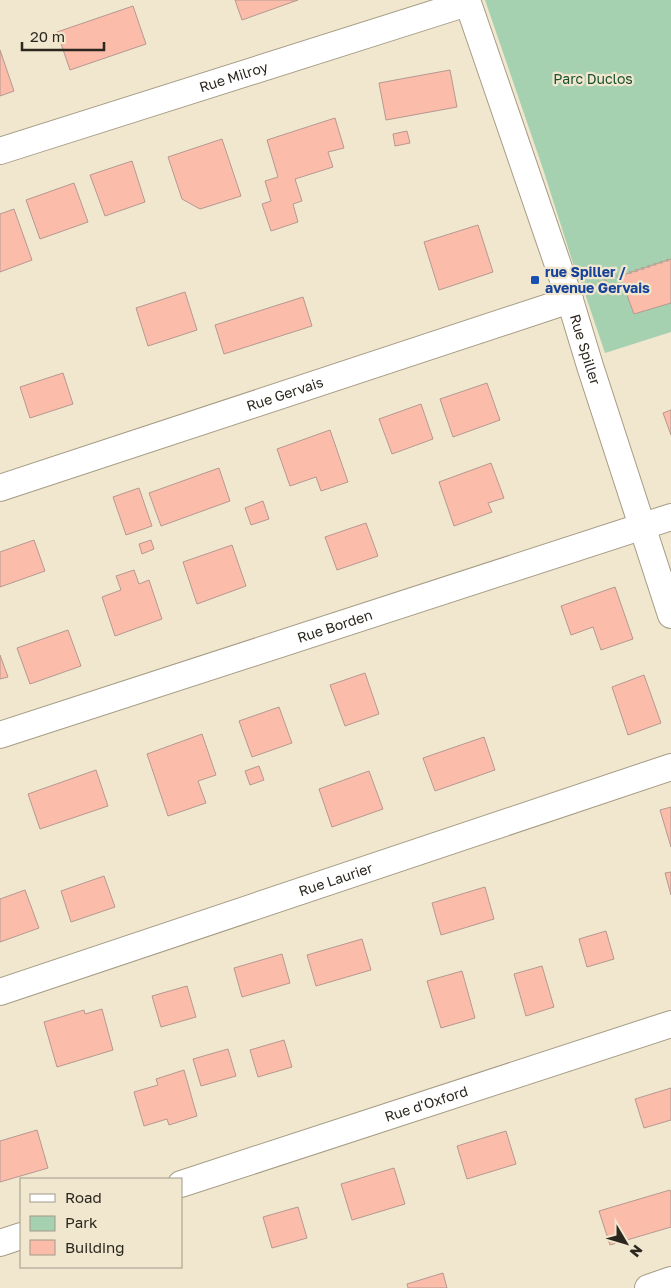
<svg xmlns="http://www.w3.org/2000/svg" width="671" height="1288" font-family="'Golos Text',sans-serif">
  <rect width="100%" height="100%" fill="#f1e6ce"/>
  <polygon fill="#a6d1b1" points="485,0 671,0 671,332 605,353 581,282 579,282 543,169"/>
  <g fill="#fbbcaa" stroke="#b59992">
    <polygon points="235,0 298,0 242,20"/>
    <polygon points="133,6 146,44 70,70 57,32"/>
    <polygon points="0,50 14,91 0,96"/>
    <polygon points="450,70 457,107 386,120 379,83"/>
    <polygon points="335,118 344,148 328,152 333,167 295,179 302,201 293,204 298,222 271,231 262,204 271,201 265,181 278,177 267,140"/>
    <polygon points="407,131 410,143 395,146 393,134"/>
    <polygon points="222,139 241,196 200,209 182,199 168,157"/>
    <polygon points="132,161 145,202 105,216 90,175"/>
    <polygon points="74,183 88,222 40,239 26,200"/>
    <polygon points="14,209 32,260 0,272 0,214"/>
    <polygon points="478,225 493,272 439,290 424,242"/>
    <polygon points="671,259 671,303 634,314 620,276"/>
    <polygon points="185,292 197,330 148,346 136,308"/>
    <polygon points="303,297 312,326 224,354 215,325"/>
    <polygon points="63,373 73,404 30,418 20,387"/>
    <polygon points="487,383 500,420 453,437 440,399"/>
    <polygon points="421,404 433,439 392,454 379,419"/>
    <polygon points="671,410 671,435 663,413"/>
    <polygon points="330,430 348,482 321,491 316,477 290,486 277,449"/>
    <polygon points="491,463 504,498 488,503 492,512 454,526 439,482"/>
    <polygon points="219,468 230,501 161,526 149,493"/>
    <polygon points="139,488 152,526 126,535 113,497"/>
    <polygon points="263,501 269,519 251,525 245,508"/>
    <polygon points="366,523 378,556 337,570 325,537"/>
    <polygon points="34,540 45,571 0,587 0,552"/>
    <polygon points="151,540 154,549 142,554 139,544"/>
    <polygon points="232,545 246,586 197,604 183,562"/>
    <polygon points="134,570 139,584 149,580 162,619 115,636 102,597 121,590 116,576"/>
    <polygon points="615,587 633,639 601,650 593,627 571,635 561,606"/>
    <polygon points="68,630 81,666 30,684 17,648"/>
    <polygon points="0,655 8,677 0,679"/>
    <polygon points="365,673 379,714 345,726 330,685"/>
    <polygon points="644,675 661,723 628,735 612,687"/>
    <polygon points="279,707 292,743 252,757 239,721"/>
    <polygon points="202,734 216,775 198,781 206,803 168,816 147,754"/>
    <polygon points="484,737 495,770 435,791 423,758"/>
    <polygon points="259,766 264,780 250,785 245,771"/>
    <polygon points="96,770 108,806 40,829 28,794"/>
    <polygon points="369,771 383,809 332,827 319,789"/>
    <polygon points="671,807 671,847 660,810"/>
    <polygon points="671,872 671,895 665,873"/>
    <polygon points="104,876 115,907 71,922 61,891"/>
    <polygon points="485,887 494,919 441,935 432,903"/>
    <polygon points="25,890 39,928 0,942 0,899"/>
    <polygon points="606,931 614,959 587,967 579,939"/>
    <polygon points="362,939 371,970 316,986 307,955"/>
    <polygon points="282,954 290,983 242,997 234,968"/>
    <polygon points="542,966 554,1007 526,1016 514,974"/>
    <polygon points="462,971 475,1018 441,1028 427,981"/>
    <polygon points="187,986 196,1017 161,1027 152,996"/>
    <polygon points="102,1009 113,1050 57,1067 44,1022 84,1010 85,1014"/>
    <polygon points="284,1040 292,1067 258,1077 250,1050"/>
    <polygon points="228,1049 236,1076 201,1086 193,1059"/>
    <polygon points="184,1070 197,1116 169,1125 167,1119 144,1126 134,1092 158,1085 156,1079"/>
    <polygon points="671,1088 671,1120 644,1128 635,1099"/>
    <polygon points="37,1130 48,1168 0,1182 0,1141"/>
    <polygon points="506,1131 516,1164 467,1179 457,1146"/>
    <polygon points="394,1168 405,1204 352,1220 341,1184"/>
    <polygon points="670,1190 671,1193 671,1227 610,1245 599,1211"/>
    <polygon points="298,1207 307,1238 272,1248 263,1217"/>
    <polygon points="443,1273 447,1288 408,1288 407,1284"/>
  </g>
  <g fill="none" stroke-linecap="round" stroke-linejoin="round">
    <g stroke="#a69c85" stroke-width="28">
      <g id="street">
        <path id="s1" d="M467 0 570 300 590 366 671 615"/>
        <path id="s2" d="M0 151 467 3"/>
        <path id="s3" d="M0 488 570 300"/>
        <path id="s4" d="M0 735 671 517"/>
        <path id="s5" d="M0 992 671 767"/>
        <path id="s6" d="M181 1184 671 1024"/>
        <polyline points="0,1243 21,1236"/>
        <polyline points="648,1288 671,1280"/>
      </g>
    </g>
    <polyline stroke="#b2a996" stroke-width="3" stroke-dasharray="2.5 4" stroke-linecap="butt" points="592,285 671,259"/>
    <use href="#street" stroke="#fff" stroke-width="26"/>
  </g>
  <rect fill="#1a4fb4" stroke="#f1e6ce" stroke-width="2" x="530" y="275" width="10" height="10" rx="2.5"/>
  <g text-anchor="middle" stroke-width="4.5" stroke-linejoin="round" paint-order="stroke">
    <g font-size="14" fill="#2b271e" stroke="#f1e6ce">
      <text dy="5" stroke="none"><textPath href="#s2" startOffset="245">Rue Milroy</textPath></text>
      <text dy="5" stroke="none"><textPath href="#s1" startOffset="369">Rue Spiller</textPath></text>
      <text dy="5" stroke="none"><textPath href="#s3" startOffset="300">Rue Gervais</textPath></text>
      <text dy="5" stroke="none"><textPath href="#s4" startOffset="352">Rue Borden</textPath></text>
      <text dy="5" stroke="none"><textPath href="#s5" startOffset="354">Rue Laurier</textPath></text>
      <text dy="5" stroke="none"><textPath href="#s6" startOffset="258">Rue d'Oxford</textPath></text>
    </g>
    <g font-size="14" fill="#16512d" stroke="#f1e6ce">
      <text x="593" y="84">Parc Duclos</text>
    </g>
    <g font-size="14" font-weight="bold" fill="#164399" stroke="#f1e6ce" text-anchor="start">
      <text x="545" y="277">rue Spiller /<tspan x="545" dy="16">avenue Gervais</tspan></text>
    </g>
  </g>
  <rect x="20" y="1178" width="162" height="90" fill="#f1e6ce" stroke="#a29a88"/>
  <rect x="30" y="1194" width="25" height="8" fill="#ffffff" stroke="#a29a88"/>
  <text x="65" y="1203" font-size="15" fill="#2b271e">Road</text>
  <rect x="30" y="1216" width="25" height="15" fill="#a6d1b1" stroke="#a29a88"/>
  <text x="65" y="1228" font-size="15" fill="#2b271e">Park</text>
  <rect x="30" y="1240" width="25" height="15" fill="#fbbcaa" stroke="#a29a88"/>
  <text x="65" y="1253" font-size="15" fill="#2b271e">Building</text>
  <g transform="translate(626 1243) rotate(128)" stroke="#f1e6ce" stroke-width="4" paint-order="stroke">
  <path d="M0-4L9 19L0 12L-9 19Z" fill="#2b271e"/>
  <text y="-8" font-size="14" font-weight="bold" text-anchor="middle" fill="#2b271e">N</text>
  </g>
  <path d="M22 42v8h82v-8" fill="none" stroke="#2b271e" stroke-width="2.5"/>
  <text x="30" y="42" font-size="15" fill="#2b271e" stroke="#f1e6ce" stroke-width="4" paint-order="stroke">20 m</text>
</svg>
